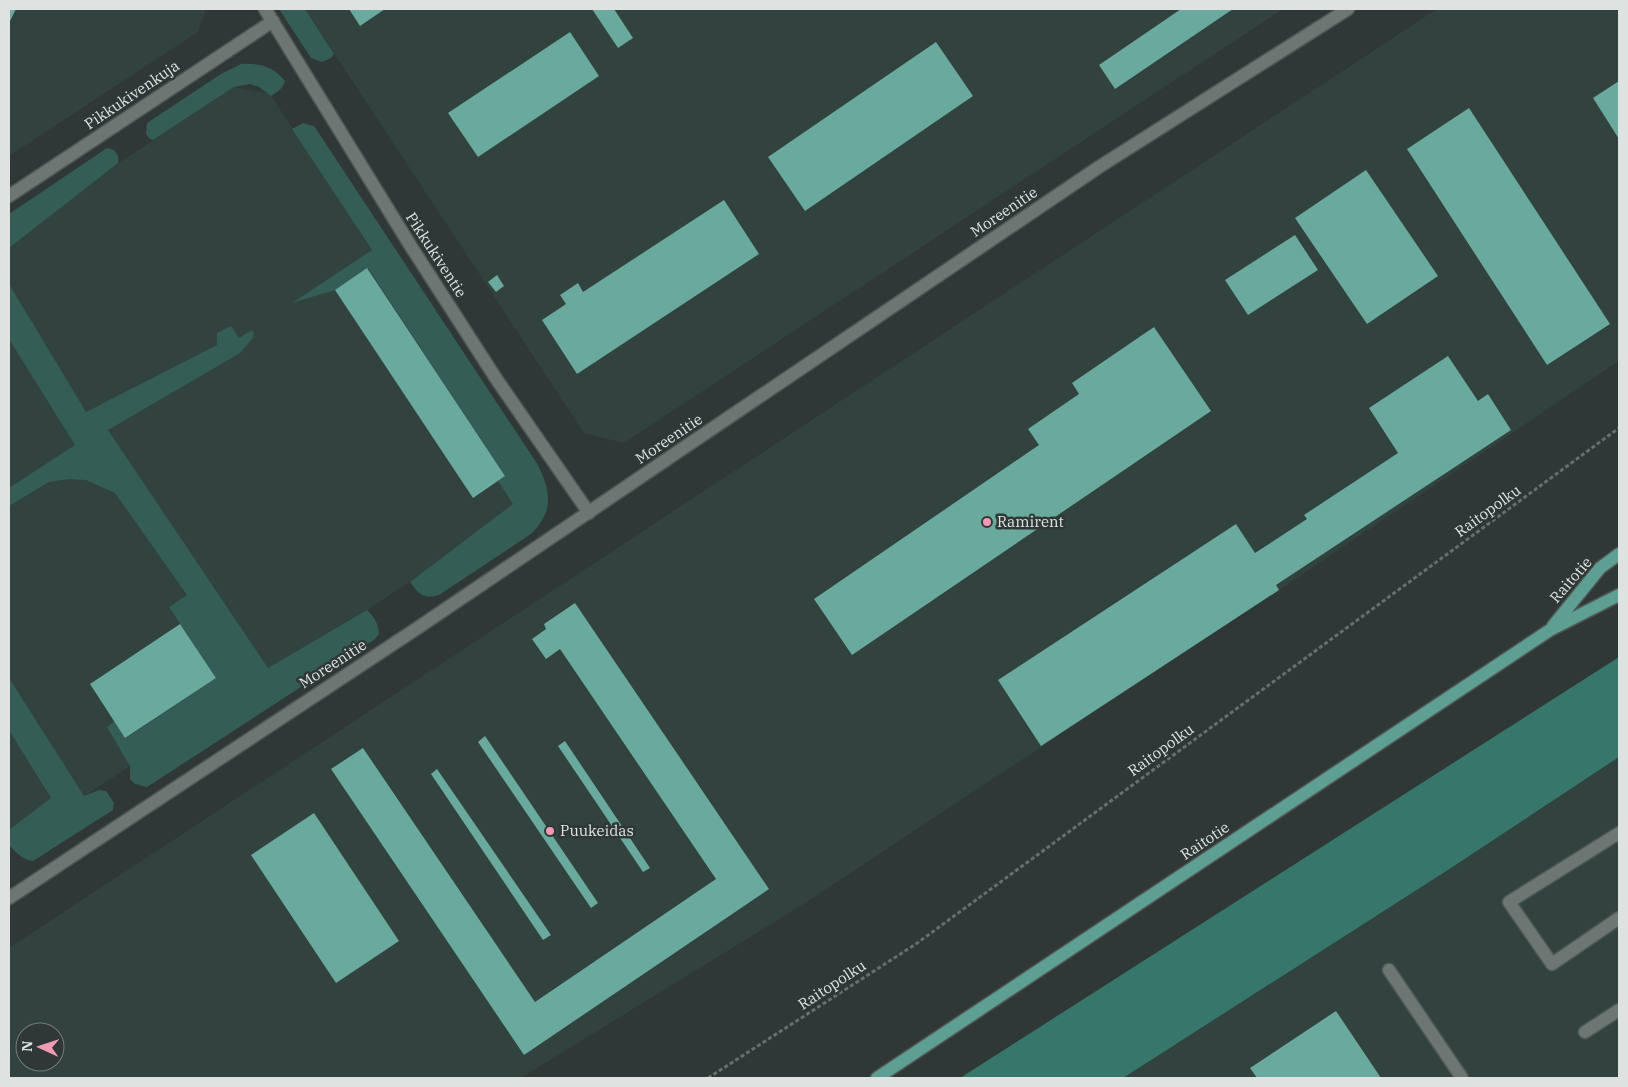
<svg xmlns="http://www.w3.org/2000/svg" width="1628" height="1087" font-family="'IBM Plex Serif',serif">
  <rect width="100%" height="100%" fill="#2f3836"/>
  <g fill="#31423f" fill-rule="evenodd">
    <polygon points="9,9 205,9 205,12 198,32 9,156"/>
    <polygon points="305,9 1283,9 624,443 584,433"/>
    <path d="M1437 9H1619V361L1279 590 802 905 521 1078H9V948ZM25 1032H55V1062H25Z"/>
    <polygon points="234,87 270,94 521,478 514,513 9,846 9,235"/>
    <polygon points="1619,757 1619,1078 1123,1078 1451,868"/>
  </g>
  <g fill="#345d55">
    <polygon points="279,9 305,9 334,54 331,58 322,62 311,58"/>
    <path d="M241 64C259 63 274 66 285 81 282 89 278 92 271 96L259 87 250 84 234 87 153 140 150 139 146 134 147 123 221 74Z"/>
    <path d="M303 123 314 126 538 465C551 492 554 511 531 534L439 595C423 600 418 593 410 582L513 504 498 481 505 476 368 268 335 290 292 303 372 250 292 129Z"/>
    <polygon points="107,148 114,150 118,156 118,163 9,248 9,214"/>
    <path d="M9 284 86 412 217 345V333L231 326 239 338 252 330 254 333 253 338 240 353 108 430 268 668 367 610C375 618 378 623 379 634L375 639 147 787 135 784 130 779V766L107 727 115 721 126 738 216 678 169 607 187 595 115 493 86 480 69 479 49 482 9 506V488L75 445 9 339Z"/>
    <path d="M9 678 84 796 99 790 106 791 114 803 113 810 33 861C22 860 16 852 9 845V830L51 798 9 730Z"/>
  </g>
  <polygon fill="#37766b" points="1619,657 1619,757 1451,868 1123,1078 960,1078"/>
  <g fill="#6aa99d">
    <polygon points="9,9 16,9 9,23"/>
    <polygon points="349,9 385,9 360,26"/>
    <polygon points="592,9 614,9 633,38 618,48"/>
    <polygon points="1181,9 1233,9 1115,89 1099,65"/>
    <polygon points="570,32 599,76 478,157 448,113"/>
    <polygon points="936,42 973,96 805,211 768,157"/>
    <polygon points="1619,81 1619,139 1593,98"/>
    <polygon points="1469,108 1610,324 1547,365 1407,149"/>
    <polygon points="1366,170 1438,276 1367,324 1295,218"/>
    <polygon points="724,200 759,254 577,374 542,320 566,304 560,295 578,283 583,292"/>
    <polygon points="1295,235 1318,270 1248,315 1225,280"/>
    <polygon points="367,268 505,476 473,498 335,290"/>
    <polygon points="497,275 504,286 496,292 488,282"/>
    <polygon points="1154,327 1211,411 852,655 814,599 1039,445 1028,429 1079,394 1072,383"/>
    <polygon points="1448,356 1478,401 1488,394 1511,430 1276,585 1279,590 1041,746 998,680 1236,524 1255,553 1307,519 1304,515 1398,453 1369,408"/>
    <polygon points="575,603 769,889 524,1055 331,769 363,748 535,1002 716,879 560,649 546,659 532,639 546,629 544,624"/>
    <polygon points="180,624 216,678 125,738 90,684"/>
    <polygon points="485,736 598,903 591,908 478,742"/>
    <polygon points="565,741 650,868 643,872 558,746"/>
    <polygon points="437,769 551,935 543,940 431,774"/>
    <polygon points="314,813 399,941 336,983 251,855"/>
    <polygon points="1336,1011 1381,1078 1257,1078 1250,1068"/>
  </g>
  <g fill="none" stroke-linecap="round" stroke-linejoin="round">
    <g stroke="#4f5655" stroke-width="15">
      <g id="minor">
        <polyline points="265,9 410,245 497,380 589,513"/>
        <polyline points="9,196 273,21"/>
        <polyline points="1619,833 1509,902 1552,964 1619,918"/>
        <polyline points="9,898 416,629 1099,167 1348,9"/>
        <polyline points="1389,970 1462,1078"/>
        <polyline points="1585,1032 1619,1010"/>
      </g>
    </g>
    <g stroke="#4f5655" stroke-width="15">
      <g id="major">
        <polyline points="1553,626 1600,568 1619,554"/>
        <polyline points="877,1078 1550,630 1619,595"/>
      </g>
    </g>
    <polyline stroke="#676f6d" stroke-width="3" stroke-dasharray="4 2.5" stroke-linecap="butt" points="708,1078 916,944 1619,428"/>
    <use href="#minor" stroke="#6c7774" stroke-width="12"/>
    <use href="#major" stroke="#5e9f94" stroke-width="12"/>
  </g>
  <g fill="#f19ab3" stroke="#2f3836" stroke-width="2">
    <circle cx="987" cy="522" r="5"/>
    <circle cx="550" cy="831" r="5"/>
  </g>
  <g text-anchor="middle" stroke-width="5" stroke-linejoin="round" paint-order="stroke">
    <g font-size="15" fill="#dee3e2" stroke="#2f3836">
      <text transform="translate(132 95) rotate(-34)" y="5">Pikkukivenkuja</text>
      <text transform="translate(1004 212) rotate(-34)" y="5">Moreenitie</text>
      <text transform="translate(436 255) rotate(57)" y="5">Pikkukiventie</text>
      <text transform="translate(669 439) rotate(-34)" y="5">Moreenitie</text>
      <text transform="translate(1488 511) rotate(-36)" y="5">Raitopolku</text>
      <text transform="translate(1571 580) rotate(-49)" y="5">Raitotie</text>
      <text transform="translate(333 664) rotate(-33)" y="5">Moreenitie</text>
      <text transform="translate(1161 750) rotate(-36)" y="5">Raitopolku</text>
      <text transform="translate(1205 841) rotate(-34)" y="5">Raitotie</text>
      <text transform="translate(832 985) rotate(-33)" y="5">Raitopolku</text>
    </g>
    <g font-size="15" fill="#dee3e2" stroke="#2f3836" text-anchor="start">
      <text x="997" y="527">Ramirent</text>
      <text x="560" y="836">Puukeidas</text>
    </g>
  </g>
  <rect width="1628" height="1087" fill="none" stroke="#dee3e2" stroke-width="20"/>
  <g transform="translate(40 1047) rotate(273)"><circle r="24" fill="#2f3836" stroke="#757c7b"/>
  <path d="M0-4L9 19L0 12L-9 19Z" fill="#f19ab3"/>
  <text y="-8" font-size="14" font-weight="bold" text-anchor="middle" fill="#dee3e2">N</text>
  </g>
</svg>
